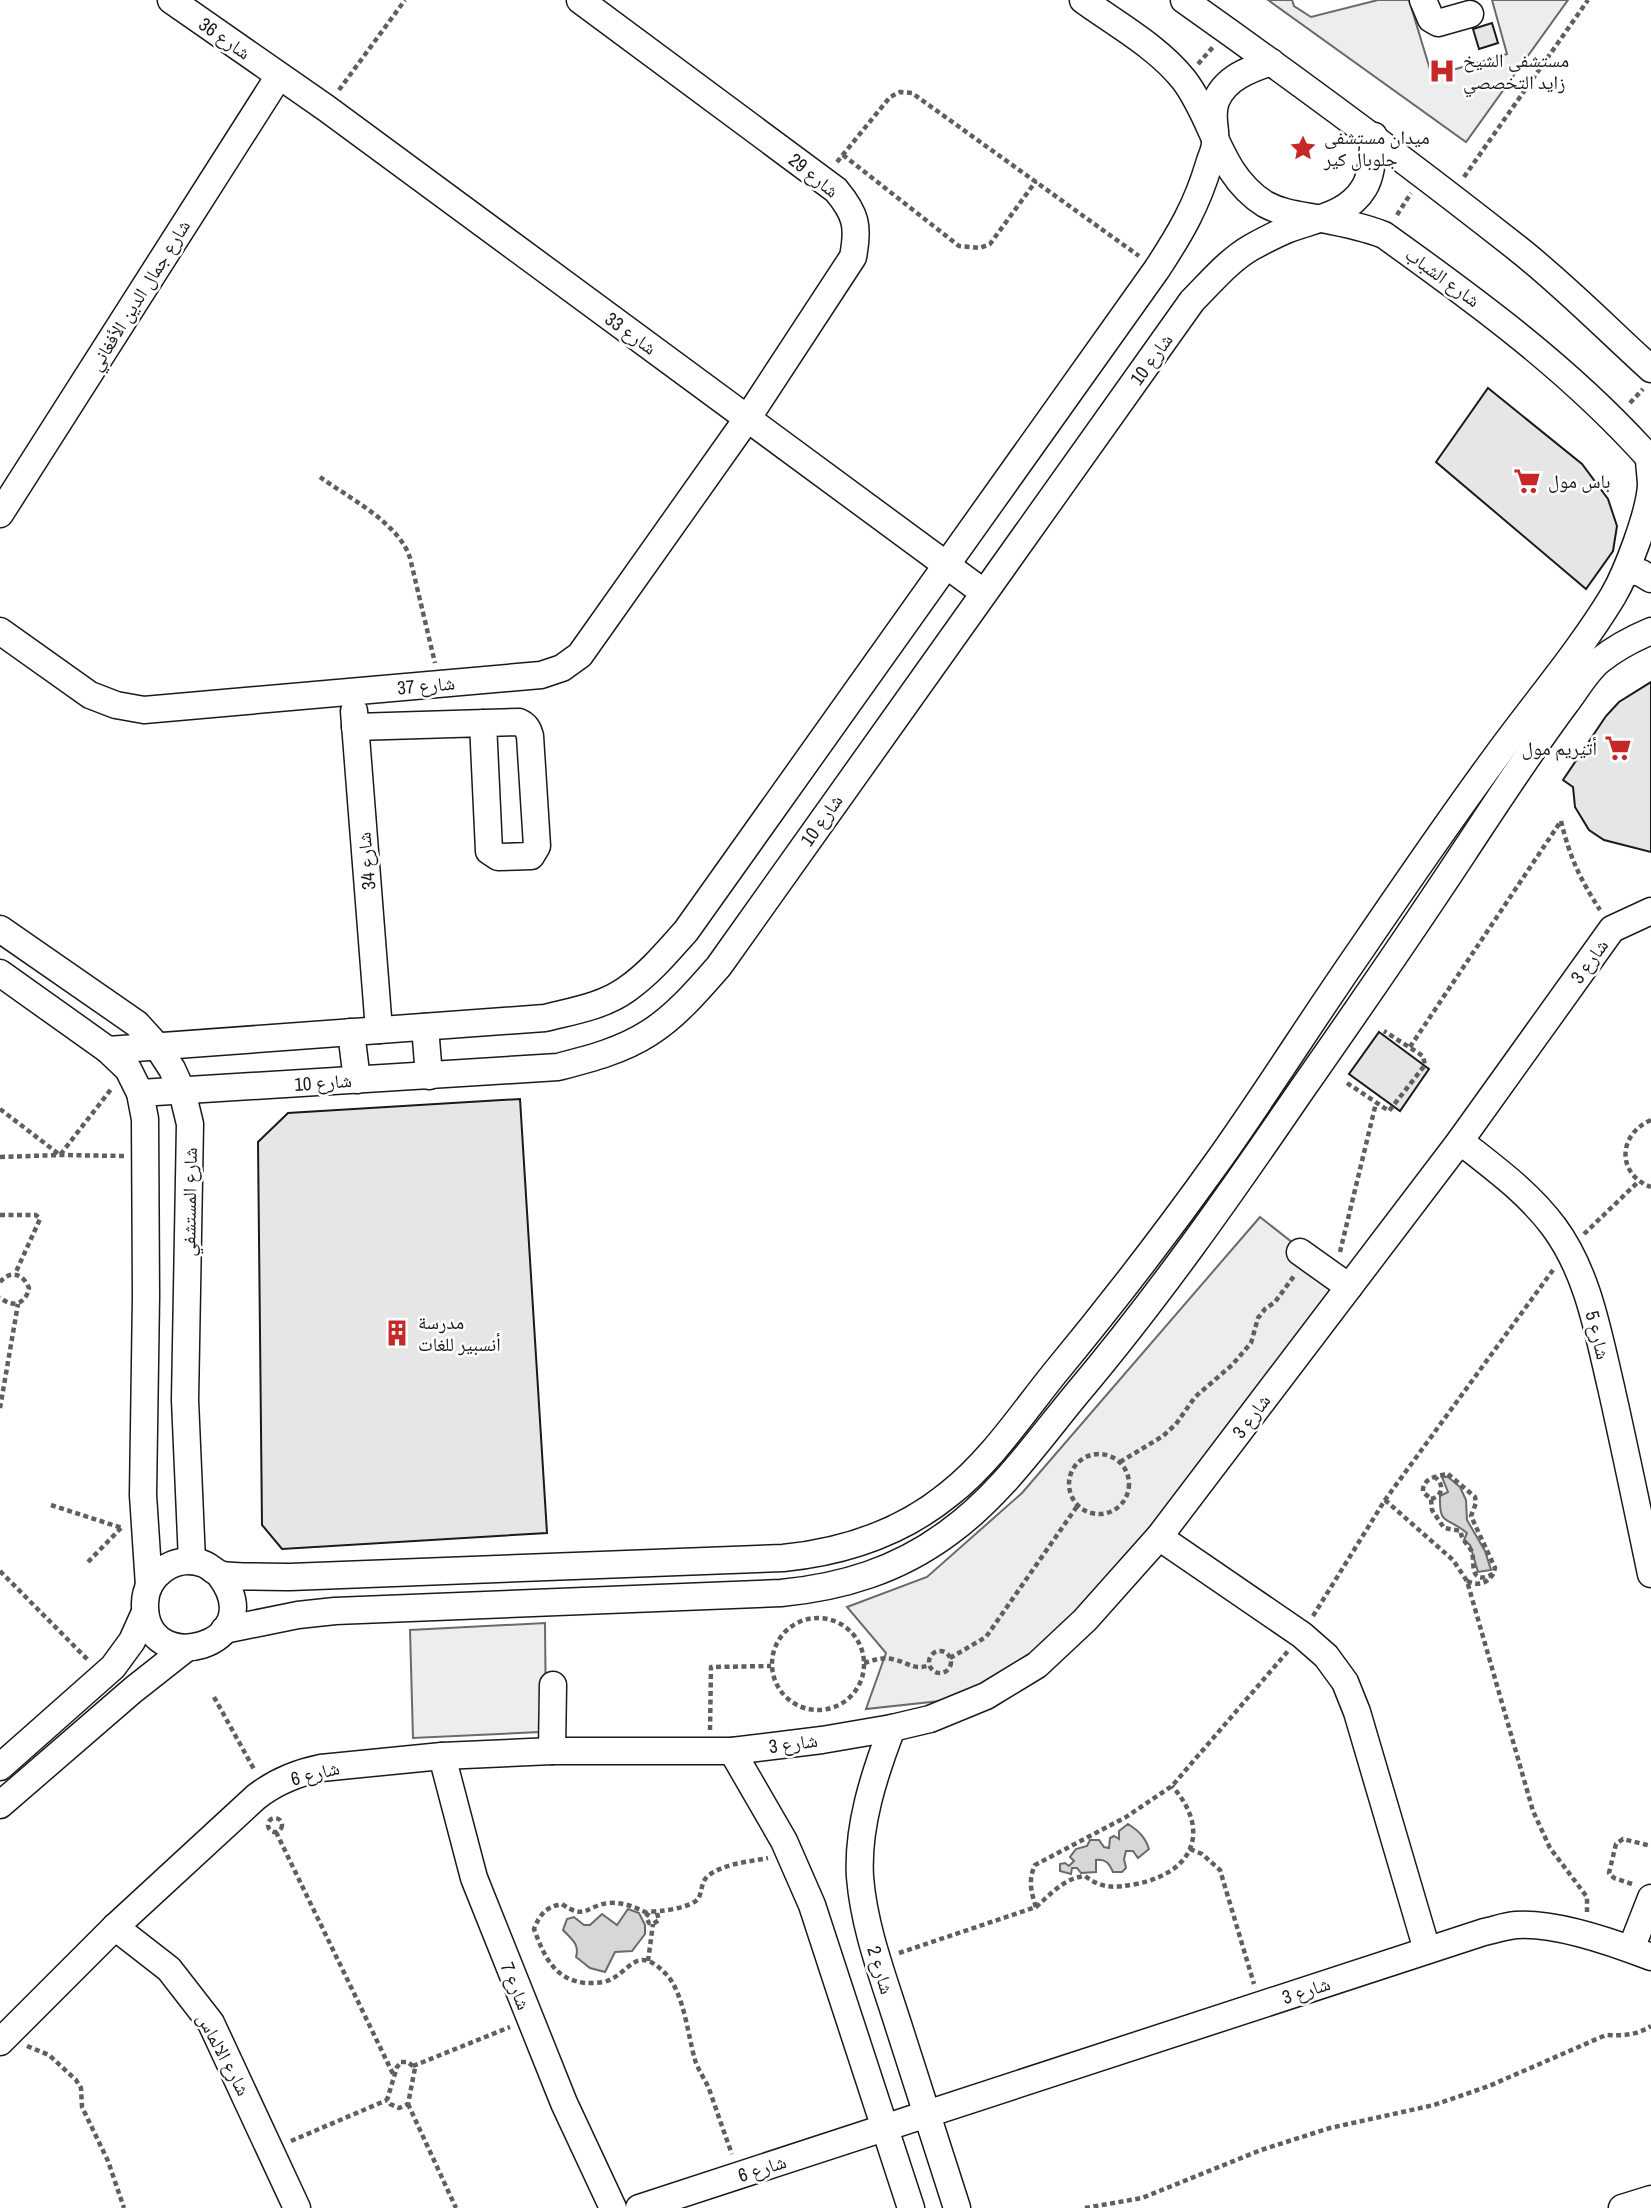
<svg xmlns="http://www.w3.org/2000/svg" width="1651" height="2208" font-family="'Archivo Narrow','Noto Naskh Arabic',sans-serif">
  <rect width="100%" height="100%" fill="#fff"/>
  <g fill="#ededed" stroke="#6a6a6a" stroke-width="2">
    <polygon points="1268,0 1292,0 1294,6 1311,17 1378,0 1409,0 1432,76 1507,54 1492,0 1568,0 1466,142"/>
    <polygon points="1260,1217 1349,1287 1159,1537 986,1696 866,1709 886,1653 847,1607 927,1577 1022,1493"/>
    <polygon points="545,1623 546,1727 540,1732 413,1738 410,1630"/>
  </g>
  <g fill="#d7d7d7" stroke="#6a6a6a" stroke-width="2">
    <path d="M1442 1477H1448L1460 1487 1466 1500 1467 1520 1485 1551 1491 1570 1478 1572 1470 1545 1464 1540 1467 1533C1447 1516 1439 1527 1440 1496L1448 1492Z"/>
    <path d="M1128 1824C1139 1831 1145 1837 1149 1849L1138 1858 1133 1851H1126L1124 1859 1126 1868 1122 1872H1113C1109 1863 1106 1859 1096 1860V1872L1081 1873 1077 1868H1072L1071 1874 1060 1871V1864L1065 1863 1069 1866 1074 1861 1070 1857 1076 1849 1087 1846 1090 1840H1099L1104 1847 1109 1848 1110 1838 1114 1836 1119 1839V1831Z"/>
    <path d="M628 1909 639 1913 645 1925V1934L632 1951 615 1952 605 1972 590 1968 576 1957C580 1944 571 1939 563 1930L567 1919 574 1917 584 1925H590L602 1914 617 1925Z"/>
  </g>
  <g fill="#e6e6e6" stroke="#1a1a1a" stroke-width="2">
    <polygon points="1492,23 1498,43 1479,49 1473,29"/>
    <polygon points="1488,388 1582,464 1608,499 1617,526 1613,551 1586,589 1436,462"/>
    <polygon points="1651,682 1651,852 1604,840 1589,830 1575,807 1573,787 1563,780 1606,716 1619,702"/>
    <polygon points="1379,1032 1429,1069 1400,1111 1349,1074"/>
    <polygon points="520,1099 547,1533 282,1549 262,1525 258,1142 288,1113"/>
  </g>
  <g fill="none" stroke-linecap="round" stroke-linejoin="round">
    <g stroke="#1a1a1a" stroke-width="29">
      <g id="minor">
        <polyline points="171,0 326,108 983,592"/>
        <path d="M1083 0C1116 24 1158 47 1184 80 1215 121 1218 174 1265 204 1283 214 1302 215 1322 219 1343 223 1364 227 1384 235 1479 303 1573 372 1651 460"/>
        <path d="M1184 0C1297 80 1408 162 1517 248 1564 285 1607 329 1651 369"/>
        <polyline points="1423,0 1431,19 1438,23 1470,14"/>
        <polyline points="0,514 279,76"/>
        <polyline points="1626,570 1641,573 1651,579"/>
        <path d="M0 631 90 695 116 705 144 710 541 675 562 668 580 655 747 419 853 257C859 226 856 214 836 190L580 0"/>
        <polyline points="354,711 379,1030"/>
        <path d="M355 727 519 722C526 725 528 729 530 736L537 846 531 856 498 857 489 851 483 723"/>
        <polyline points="0,929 137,1024 157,1046 172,1069 182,1091 190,1124 185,1400 192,1561"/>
        <polyline points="0,973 108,1050 128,1069 140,1093 145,1119 146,1296 143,1495 149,1586"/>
        <polyline points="425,1027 429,1076"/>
        <polyline points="351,1032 357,1080"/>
        <path d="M108 1050 545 1018C573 1011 604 1006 627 989 650 973 668 951 686 931L1157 269C1180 234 1197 205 1209 164 1211 157 1215 150 1215 143 1217 128 1210 117 1216 101 1225 78 1250 69 1271 62"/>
        <path d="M140 1093 558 1067C589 1059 621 1051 649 1033 676 1016 698 990 719 966L1192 301C1211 282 1229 260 1252 247 1263 241 1274 235 1286 230 1314 219 1347 216 1364 188 1373 173 1372 153 1374 136"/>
        <path d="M1460 1141C1494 1168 1528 1192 1554 1227 1588 1273 1598 1332 1611 1387 1625 1449 1638 1512 1651 1574"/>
        <polyline points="1300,1252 1349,1287"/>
        <polyline points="1159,1537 1302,1635 1326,1656 1345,1682 1357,1712 1427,1950"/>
        <path d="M219 1574C275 1646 143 1681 145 1604 145 1575 174 1555 201 1563 209 1565 213 1571 220 1574 232 1578 275 1576 290 1577L783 1558C844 1552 900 1534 949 1494 990 1462 1021 1415 1054 1374 1111 1305 1166 1234 1218 1161 1267 1092 1312 1020 1360 951 1405 885 1450 819 1498 754 1536 702 1579 652 1613 596 1627 572 1649 514 1651 486 1651 477 1649 467 1649 457"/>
        <path d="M224 1630 298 1615 335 1611 781 1593C843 1587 898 1570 948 1533 1000 1496 1039 1439 1079 1391 1158 1297 1229 1196 1298 1095 1354 1015 1410 934 1464 852 1497 802 1530 751 1566 703 1576 690 1586 672 1599 661 1615 648 1632 639 1651 631"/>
        <path d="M892 1728C874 1775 857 1827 860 1877 864 1927 882 1974 897 2021 917 2083 937 2146 957 2208"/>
        <polyline points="552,1751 553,1685"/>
        <polyline points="732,1751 784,1841 812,1905 911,2208"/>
        <polyline points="442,1756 474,1878 564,2103 613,2208"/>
        <polyline points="0,1767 113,1667 132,1641 145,1612"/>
        <polyline points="0,1805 133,1690 185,1649"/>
        <polyline points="115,1927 169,1969 211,2023 297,2208"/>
        <polyline points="1631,1949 1651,1898"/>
        <path d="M0 2042 115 1927 256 1797C275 1782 297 1773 321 1768L442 1756 552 1751H732L822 1740 892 1728 930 1719 986 1696 1037 1665 1085 1620 1159 1537 1460 1141 1612 929 1651 911"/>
        <path d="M639 2208 1484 1932C1494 1930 1505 1926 1516 1925 1554 1922 1615 1943 1651 1957"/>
        <polyline points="1622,2208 1651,2199"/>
      </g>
    </g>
    <g stroke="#5f5f5f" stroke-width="4.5" stroke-dasharray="5 3.5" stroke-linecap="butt">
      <polyline points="1198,64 1213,47"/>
      <polyline points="339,90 405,0"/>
      <polyline points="843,155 959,246 980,248 990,244 1036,181"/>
      <polyline points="837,162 890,97 900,92 912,93 1139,256"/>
      <polyline points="1464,177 1588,0"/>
      <polyline points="1397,215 1411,193"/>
      <polyline points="1630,403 1643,389"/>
      <path d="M320 477C349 498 399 523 410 558L435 663"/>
      <path d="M1561 821C1570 858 1580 879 1600 910"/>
      <polyline points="1410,1047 1561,821"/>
      <polyline points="1347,1083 1389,1111 1425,1065 1423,1056 1384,1031"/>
      <polyline points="0,1109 60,1155 112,1088"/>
      <path d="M1651 1120C1618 1134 1616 1174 1651 1187"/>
      <polyline points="0,1157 60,1155 124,1156"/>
      <polyline points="0,1215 36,1215 40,1219 15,1274"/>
      <polyline points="1584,1234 1639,1181"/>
      <polyline points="1340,1252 1376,1103"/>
      <path d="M0 1282C10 1270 23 1273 29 1288 26 1304 12 1309 0 1297"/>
      <polyline points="0,1408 18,1304"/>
      <circle cx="1099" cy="1484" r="30"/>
      <polyline points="1120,1462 1163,1436 1176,1424 1195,1397 1232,1365 1251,1343 1258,1318 1265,1309 1275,1302 1294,1276"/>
      <path d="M1448 1474 1475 1497 1476 1503 1471 1516 1495 1568 1493 1574C1468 1587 1475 1561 1472 1552 1468 1543 1461 1541 1461 1531L1444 1528 1432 1510 1431 1499 1423 1492C1422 1478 1437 1476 1448 1474Z"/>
      <path d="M1431 1499C1442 1496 1445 1486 1436 1478"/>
      <polyline points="1385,1500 1453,1560 1467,1581 1533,1811 1550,1848 1587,1897 1587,1912"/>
      <polyline points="51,1505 122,1528"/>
      <polyline points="88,1562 121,1528"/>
      <polyline points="0,1571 88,1660"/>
      <path d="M1467 1581C1478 1586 1487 1584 1493 1574"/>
      <polyline points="1313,1616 1385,1500 1553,1270"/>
      <circle cx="818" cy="1664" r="46"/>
      <circle cx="940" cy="1662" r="11"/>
      <polyline points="950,1658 986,1637 1078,1505"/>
      <path d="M864 1663C874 1660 882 1657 892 1659 908 1662 913 1671 930 1665"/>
      <polyline points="214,1697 255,1771"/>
      <polyline points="710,1730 711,1667 771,1666"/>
      <circle cx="275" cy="1825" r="7"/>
      <polyline points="276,1832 394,2076"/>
      <polyline points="1190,1849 1202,1854 1220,1870 1254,1984"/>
      <polyline points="1632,1884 1614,1878 1609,1873 1616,1844 1623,1839 1651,1846"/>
      <path d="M1036 1907C1051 1894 1064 1878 1085 1876 1102 1889 1115 1888 1136 1884 1193 1873 1212 1831 1172 1786"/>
      <path d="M647 1913C635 1907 623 1902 609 1903 587 1905 586 1921 562 1904 546 1907 540 1914 534 1929 544 1956 554 1980 586 1983 591 1983 602 1983 607 1981 631 1972 636 1943 666 1974 684 1993 688 2036 695 2060 698 2070 705 2079 709 2089 717 2111 724 2133 732 2154"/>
      <path d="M657 1913 659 1920 653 1924 649 1923 646 1917 650 1911C658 1913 692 1907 698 1899 703 1891 700 1882 709 1875 726 1863 748 1862 768 1858"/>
      <path d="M899 1953 1036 1907C1031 1892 1028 1880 1035 1865L1126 1817 1172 1786 1288 1651"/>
      <polyline points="648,1961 653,1924"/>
      <polyline points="27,2046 49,2055 76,2080 81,2088 82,2107 108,2161 124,2208"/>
      <polygon points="401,2062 408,2062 415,2068 408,2104 399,2108 390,2104 387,2100 397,2067"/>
      <polyline points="413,2066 510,2027"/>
      <polyline points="408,2104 456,2208"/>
      <polyline points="291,2141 387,2100"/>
      <path d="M1085 2208 1142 2198 1261 2150 1330 2128 1434 2105 1489 2086 1606 2035C1623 2036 1637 2035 1651 2026"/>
    </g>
    <use href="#minor" stroke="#fff" stroke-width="26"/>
  </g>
  <defs>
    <g id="hospital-bare" transform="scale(2.1)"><path d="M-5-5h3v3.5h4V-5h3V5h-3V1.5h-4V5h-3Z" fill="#c62828" stroke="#fff" stroke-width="2.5" paint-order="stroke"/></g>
    <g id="sight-bare" transform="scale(2.1)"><path d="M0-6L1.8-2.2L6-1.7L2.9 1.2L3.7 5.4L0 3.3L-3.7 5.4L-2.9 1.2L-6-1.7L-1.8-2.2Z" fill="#c62828" stroke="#fff" stroke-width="2.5" paint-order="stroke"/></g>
    <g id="supermarket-bare" transform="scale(2.1)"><path d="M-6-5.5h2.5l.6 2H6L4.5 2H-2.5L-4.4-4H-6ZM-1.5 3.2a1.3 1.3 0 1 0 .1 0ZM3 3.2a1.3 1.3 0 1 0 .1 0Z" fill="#c62828" stroke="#fff" stroke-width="2.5" paint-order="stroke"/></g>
    <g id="building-bare" transform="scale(2.1)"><path d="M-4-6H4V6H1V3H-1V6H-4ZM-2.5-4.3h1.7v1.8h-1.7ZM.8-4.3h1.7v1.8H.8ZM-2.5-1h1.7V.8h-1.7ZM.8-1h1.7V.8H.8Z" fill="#c62828" stroke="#fff" stroke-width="2.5" paint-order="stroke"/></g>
  </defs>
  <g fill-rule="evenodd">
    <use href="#hospital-bare" x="1442" y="71"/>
    <use href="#sight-bare" x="1303" y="148"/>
    <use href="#supermarket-bare" x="1527" y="481"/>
    <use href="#supermarket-bare" x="1618" y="748"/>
    <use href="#building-bare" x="397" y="1333"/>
  </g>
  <g text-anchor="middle" stroke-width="5" stroke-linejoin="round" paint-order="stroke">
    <g font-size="19" fill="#1a1a1a" stroke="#fff">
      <text transform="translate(225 38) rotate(35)" y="7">شارع 36</text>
      <text transform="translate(814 175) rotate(39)" y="7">شارع 29</text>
      <text transform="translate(1443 277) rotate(36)" y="7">شارع الشباب</text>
      <text transform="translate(139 295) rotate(-58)" y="7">شارع جمال الدين الأفغاني</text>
      <text transform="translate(631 333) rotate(36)" y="7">شارع 33</text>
      <text transform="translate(1151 359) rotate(-54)" y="7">شارع 10</text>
      <text transform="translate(426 685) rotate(-5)" y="7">شارع 37</text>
      <text transform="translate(821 820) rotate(-55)" y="7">شارع 10</text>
      <text transform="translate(366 861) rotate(-95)" y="7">شارع 34</text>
      <text transform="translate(1589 961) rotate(-54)" y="7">شارع 3</text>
      <text transform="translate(323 1082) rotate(-4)" y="7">شارع 10</text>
      <text transform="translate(189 1202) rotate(-89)" y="7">شارع المستشفي</text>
      <text transform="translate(1598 1335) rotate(76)" y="7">شارع 5</text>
      <text transform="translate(1251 1416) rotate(-53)" y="7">شارع 3</text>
      <text transform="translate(793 1743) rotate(-8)" y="7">شارع 3</text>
      <text transform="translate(315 1773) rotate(-14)" y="7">شارع 6</text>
      <text transform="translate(881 1970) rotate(73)" y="7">شارع 2</text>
      <text transform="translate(516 1986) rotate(68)" y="7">شارع 7</text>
      <text transform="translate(1306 1990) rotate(-18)" y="7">شارع 3</text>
      <text transform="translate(224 2054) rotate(62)" y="7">شارع الالماس</text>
      <text transform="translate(762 2168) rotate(-18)" y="7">شارع 6</text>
    </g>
    <g font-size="19" fill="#1a1a1a" stroke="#fff" text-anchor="start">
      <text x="1463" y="67">مستشفى الشيخ<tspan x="1463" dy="22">زايد التخصصي</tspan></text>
      <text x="1324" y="144">ميدان مستشفى<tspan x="1324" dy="22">جلوبال كير</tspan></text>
      <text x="1548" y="488">باس مول</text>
      <text x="1597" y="755" text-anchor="end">أتيريم مول</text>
      <text x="418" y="1329">مدرسة<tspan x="418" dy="22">أنسبير للغات</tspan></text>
    </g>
  </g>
</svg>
